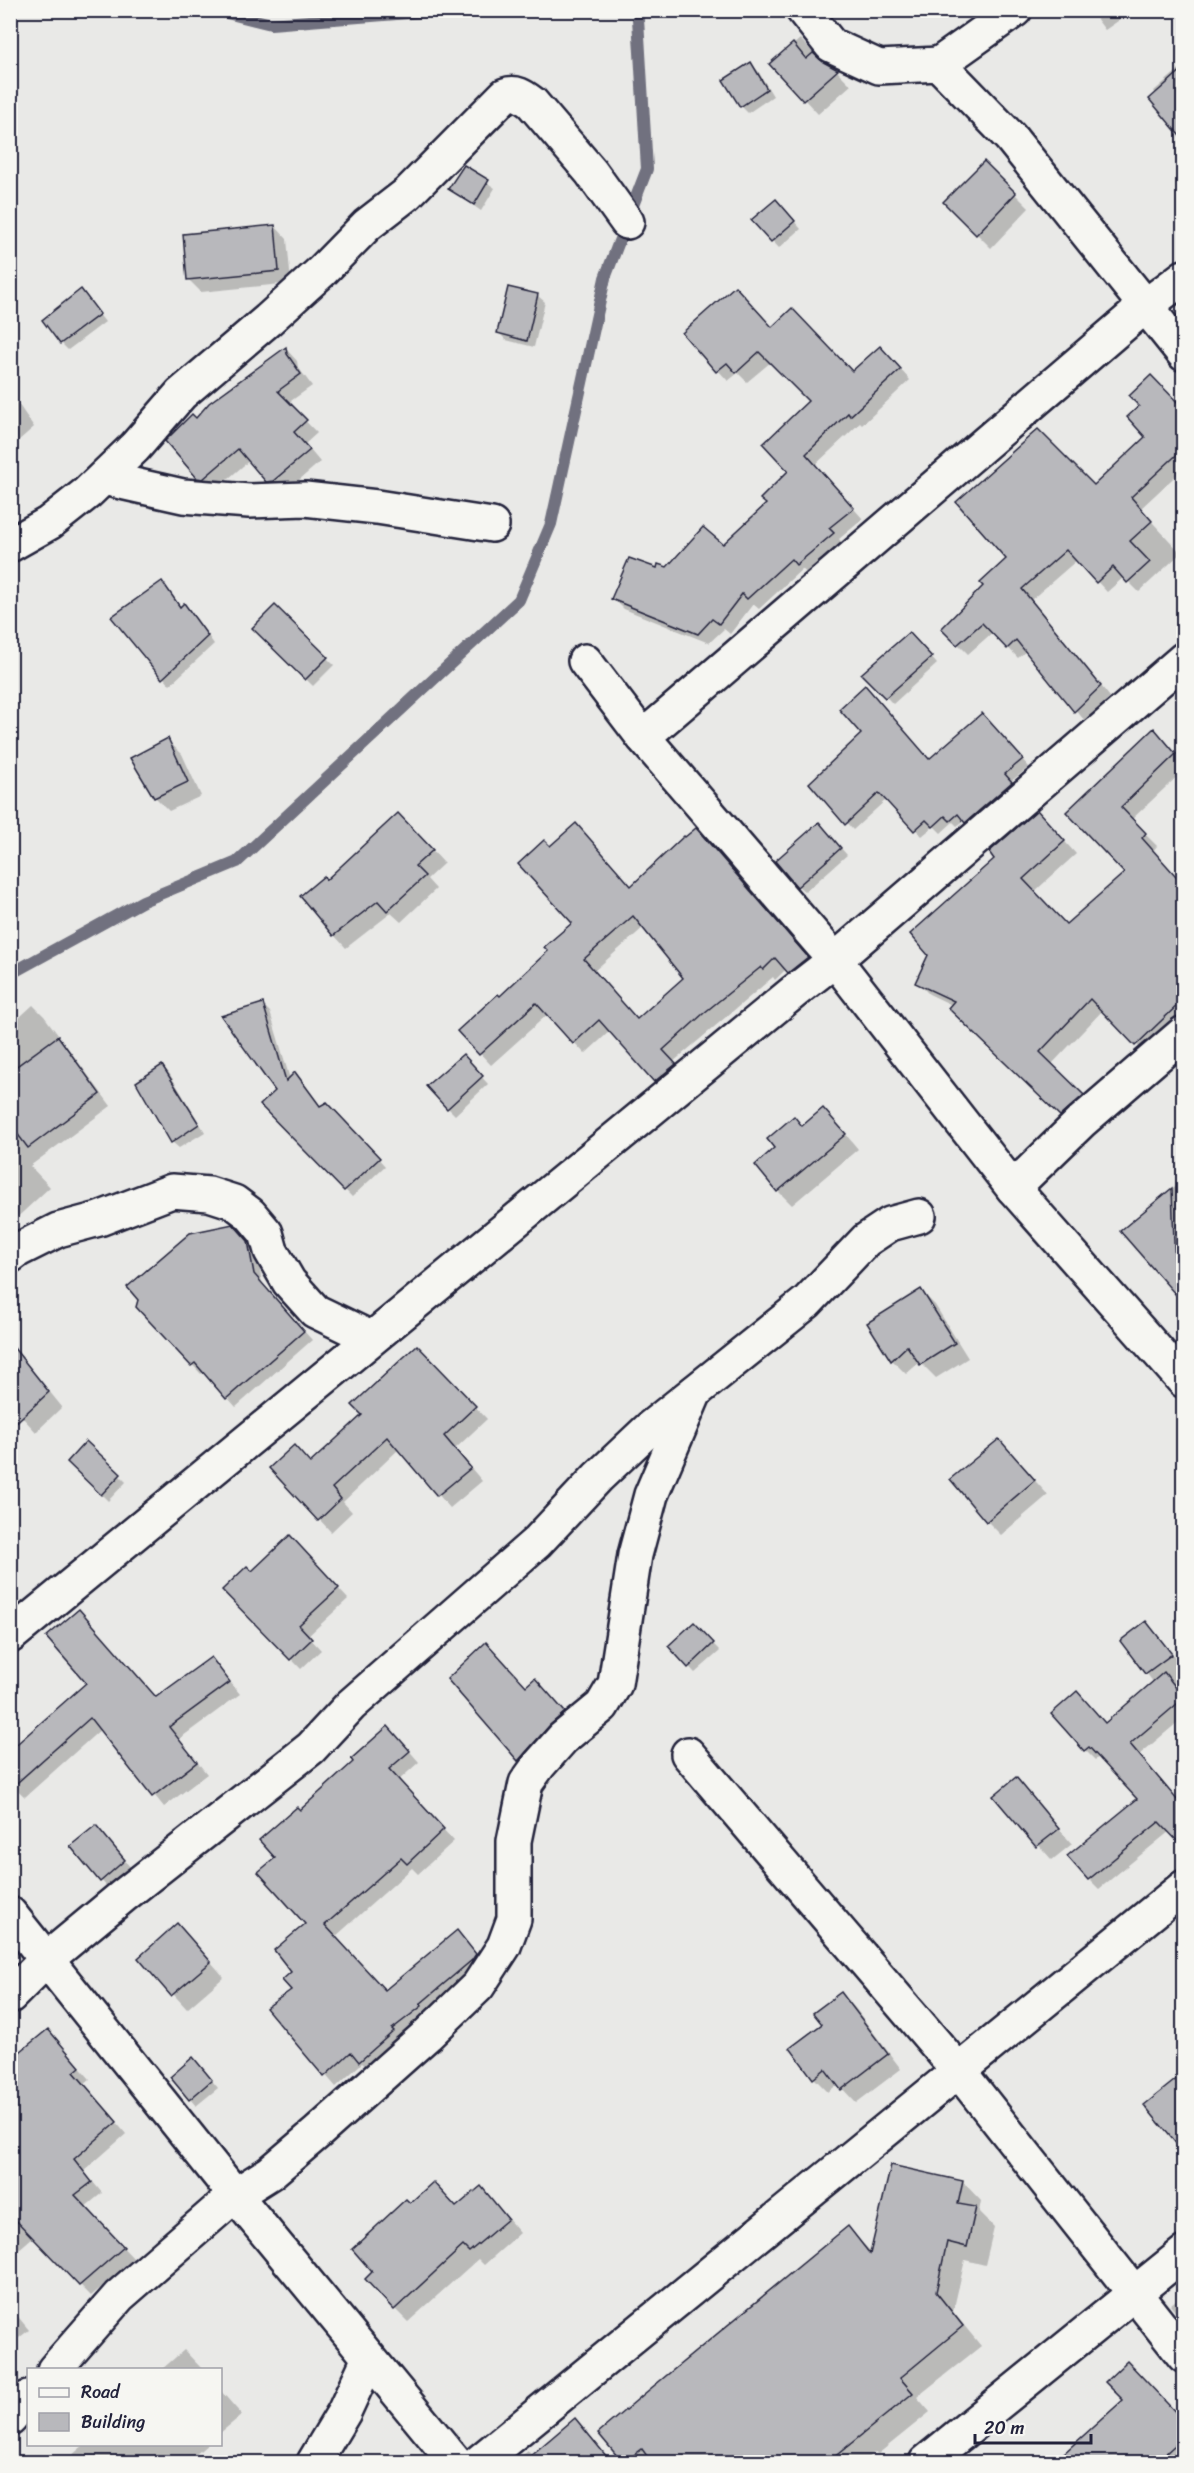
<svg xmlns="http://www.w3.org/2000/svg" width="1194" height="2473" font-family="Sriracha,sans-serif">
  <rect width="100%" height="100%" fill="#e9e9e7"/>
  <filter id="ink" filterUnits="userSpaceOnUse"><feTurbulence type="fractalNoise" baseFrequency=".0167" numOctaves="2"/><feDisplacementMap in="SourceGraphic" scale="12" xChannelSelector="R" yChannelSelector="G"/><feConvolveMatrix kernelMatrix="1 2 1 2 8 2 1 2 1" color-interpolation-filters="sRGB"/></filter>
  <g filter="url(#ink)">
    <g fill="#0003" fill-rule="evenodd">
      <polygon points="1090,10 1130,10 1131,12 1105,30"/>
      <polygon points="800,39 822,62 837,71 851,85 818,114 771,64"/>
      <polygon points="751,64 758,71 773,96 748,113 741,106"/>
      <polygon points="1184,65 1184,139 1154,91"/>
      <polygon points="984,163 1029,208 991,248 945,202"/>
      <polygon points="464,167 495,188 481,211 450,189"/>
      <polygon points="782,207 801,229 779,248 753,220"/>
      <polygon points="275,226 287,239 291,283 201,292 188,279"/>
      <polygon points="509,289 538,296 545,302 534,347 506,340 499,333"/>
      <polygon points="81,291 105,322 68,350 61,343"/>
      <polygon points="773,329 852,373 890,358 910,380 862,425 860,423 815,465 863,519 839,539 843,544 808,574 802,569 759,609 753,604 730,634 724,629 709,643 624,609 613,598 658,570 668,569 723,546 768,505 790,471 810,401 771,362 747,382 738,373 728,381 684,333"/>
      <polygon points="286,349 297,361 298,367 312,386 288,403 317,433 305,444 320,462 285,492 279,493 250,460 215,490 210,489 198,477 196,420"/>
      <polygon points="10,392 34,427 10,448"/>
      <polygon points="1184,411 1184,468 1140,509 1181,553 1139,592 1124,577 1107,592 1077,560 1031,600 1110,697 1085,721 1026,651 1018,658 993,632 968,654 943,629 1094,487"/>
      <polygon points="162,583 181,608 184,605 191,612 214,644 170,685 113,617"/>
      <polygon points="275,607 334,665 313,686 254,628"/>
      <polygon points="916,640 937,664 893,704 864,674"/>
      <polygon points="989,722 1029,767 1010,782 1018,790 973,829 965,820 957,826 953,822 941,833 934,826 922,836 887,799 853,830 811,783 930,761"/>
      <polygon points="167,740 182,754 201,796 169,811 155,797"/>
      <polygon points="1166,742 1184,763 1184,770 1131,820 1157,846 1153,851 1184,885 1184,1022 1148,1056 1103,1010 1051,1065 1095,1107 1073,1127 950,1008 952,1005 929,994 917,982 1049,824 1076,854 1034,892 1067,926 1126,873 1068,812"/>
      <path d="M576 825 631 887 696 830 818 969 800 983 786 969 775 980 773 977 673 1062 686 1076 666 1092 610 1031 585 1054 548 1014 491 1065 459 1031 500 998 550 951 574 923 550 848ZM644 927 686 978 638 1021 594 971Z"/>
      <polygon points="411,827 444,863 427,879 436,889 401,922 391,913 346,948 334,935 327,882"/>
      <polygon points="826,831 847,855 805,892 798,886"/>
      <polygon points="33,1005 44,1016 111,1106 30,1166 50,1187 10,1224 10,1026"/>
      <polygon points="263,1005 270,1012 290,1079 295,1074 321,1107 334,1110 385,1166 352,1197 262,1105 277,1091"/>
      <polygon points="469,1063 488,1084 455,1115 448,1108"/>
      <polygon points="162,1066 169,1073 205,1132 179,1148 172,1142"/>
      <polygon points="794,1118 804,1127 837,1124 858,1149 792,1205 778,1191 776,1148"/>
      <polygon points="1184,1180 1184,1300 1122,1231"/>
      <polygon points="245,1238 257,1251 262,1284 312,1340 236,1407 204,1371 201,1374 138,1306 140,1300"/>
      <polygon points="921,1291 935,1305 968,1358 936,1378 920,1362 906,1374 892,1360 869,1324"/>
      <polygon points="10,1343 62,1407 36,1432 10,1404"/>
      <polygon points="430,1359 487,1419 455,1449 482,1481 450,1508 399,1449 343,1502 352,1512 331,1532 319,1519 311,1465"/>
      <polygon points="999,1441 1048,1495 1001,1535 987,1521"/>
      <polygon points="87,1443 126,1482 108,1501 69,1462"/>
      <polygon points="300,1547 348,1599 308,1636 321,1650 301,1669 224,1590"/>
      <polygon points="79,1611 156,1698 211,1659 240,1694 179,1739 207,1774 164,1807 101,1729 25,1797 10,1783 88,1683"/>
      <polygon points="1146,1623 1184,1668 1184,1717 1139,1755 1184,1808 1170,1831 1099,1889 1089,1879 1140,1799 1100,1756 1095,1760 1085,1750 1106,1724 1154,1683 1122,1642"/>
      <polygon points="694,1624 720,1651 695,1673 670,1646"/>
      <polygon points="449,1679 527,1688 548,1693 577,1726 532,1773"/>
      <polygon points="399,1739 419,1762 398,1781 454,1841 418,1874 412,1868 335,1937 385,1992 467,1943 486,1966 371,2071 362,2063 336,2087 268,2008 293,1990 293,1972 307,1924 277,1858 300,1812"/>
      <polygon points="1016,1779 1072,1844 1052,1860 995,1796"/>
      <polygon points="102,1834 131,1868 108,1888 72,1847"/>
      <polygon points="191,1939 224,1977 187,2009 140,1958"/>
      <polygon points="841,1994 855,2008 901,2069 856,2103 838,2084 828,2092 814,2078 824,2024"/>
      <polygon points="55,2039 90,2079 84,2084 126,2134 84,2171 102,2193 85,2207 134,2259 91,2296 33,2237 10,2257 10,2197"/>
      <polygon points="200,2066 218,2088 196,2106 190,2099"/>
      <polygon points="963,2182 981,2201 979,2212 994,2227 985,2265 965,2260 953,2312 981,2346 917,2397 930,2412 878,2454 875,2452 864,2462 626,2462 600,2433 848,2228 872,2253"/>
      <polygon points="481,2188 520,2233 484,2265 478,2259 408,2322 395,2309 374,2272 410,2205 456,2209"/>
      <polygon points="1184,2293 1184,2323 1170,2305"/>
      <polygon points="10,2307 29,2330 10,2345"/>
      <polygon points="184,2350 203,2370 161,2370"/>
      <polygon points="220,2390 242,2415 220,2433"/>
      <polygon points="1125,2401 1184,2423 1184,2462 1053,2462"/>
      <polygon points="586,2432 612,2462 514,2462 528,2451 532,2456"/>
      <polygon points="85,2444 208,2444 187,2462 64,2462"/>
    </g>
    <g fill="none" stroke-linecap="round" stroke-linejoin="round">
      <g stroke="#71717f" stroke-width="12">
        <polyline points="215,10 271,24 447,10"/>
        <polyline points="10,974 143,901 237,862 519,600 551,524 605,278 647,169 638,19 639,10"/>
      </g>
    </g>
    <g fill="#b8b8bc" stroke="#22223b" stroke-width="1.5" fill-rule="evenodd">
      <polygon points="793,43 806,59 813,53 823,62 838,70 803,101 769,64"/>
      <polygon points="751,62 767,89 740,107 723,80"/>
      <polygon points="1184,68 1184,141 1149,99"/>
      <polygon points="984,161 1016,193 976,235 943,202"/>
      <polygon points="464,165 489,180 474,205 448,189"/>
      <polygon points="776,199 795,221 771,242 751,220"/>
      <polygon points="275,225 279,271 187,280 183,234"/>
      <polygon points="735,286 772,327 792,308 852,371 880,346 901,369 850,416 848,413 806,454 854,508 829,528 834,533 796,565 791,559 747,599 742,594 719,624 712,619 698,634 611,599 629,558 657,568 658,564 667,567 703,527 723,544 766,504 760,499 788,471 763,444 808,401 759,352 736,373 727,363 716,372 682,333"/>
      <polygon points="508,287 538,294 527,341 497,333"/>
      <polygon points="81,289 100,314 60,344 42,320"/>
      <polygon points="286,347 287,354 301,374 278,391 307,420 294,432 310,450 273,481 266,482 238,449 203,479 197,478 165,441 192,414 196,418 209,403"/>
      <polygon points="1151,375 1184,409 1184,448 1131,497 1152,521 1130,541 1150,562 1127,583 1113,567 1096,583 1066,550 1022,589 1101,686 1074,712 1016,640 1007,649 982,623 957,645 941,629 983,586 980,583 1006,559 956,502 1038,429 1094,485 1145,437 1127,417 1139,406 1129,396"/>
      <polygon points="162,581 180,607 184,603 208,636 162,679 111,617"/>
      <polygon points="275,605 328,657 305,680 252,628"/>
      <polygon points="909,632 932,657 885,698 861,674"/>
      <polygon points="865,685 929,759 982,713 1023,759 1005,774 1012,782 965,823 958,814 950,821 945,816 933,827 926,820 914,831 879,793 845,825 809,783 861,734 839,709"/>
      <polygon points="1154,728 1176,754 1121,807 1146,833 1142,838 1184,885 1184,999 1135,1046 1090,999 1040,1052 1084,1095 1060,1116 948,1008 954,1001 915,983 928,955 910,934 994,859 989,852 1037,810 1065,841 1023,879 1066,924 1124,873 1066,812"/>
      <polygon points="168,738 188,782 154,798 130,758"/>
      <polygon points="398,813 433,850 415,866 425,876 387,911 378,901 333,936 300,896 324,876 326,880"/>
      <polygon points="819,822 841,848 797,887 775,861"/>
      <path d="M576 823 631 886 684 836 685 837 696 828 808 957 788 973 775 958 763 970 761 967 704 1013 663 1050 676 1064 654 1082 599 1020 573 1044 536 1003 479 1055 457 1031 498 994 500 996 548 951 544 947 572 923 518 864 544 840 550 846ZM633 916 683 978 637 1019 584 959Z"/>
      <polygon points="263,1003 286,1081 295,1072 320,1106 327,1102 380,1158 344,1191 260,1105 275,1091 221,1016"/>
      <polygon points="58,1036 100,1094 28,1148 10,1124 10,1071"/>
      <polygon points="463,1054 483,1076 447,1109 426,1086"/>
      <polygon points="162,1065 199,1124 171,1143 136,1082"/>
      <polygon points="823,1108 846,1134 777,1192 755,1165 774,1148 767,1139 794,1116 802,1126"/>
      <polygon points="1172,1188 1176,1295 1120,1231"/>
      <polygon points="233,1224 248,1241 254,1274 304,1331 226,1399 195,1363 191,1366 136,1307 138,1300 127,1287 190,1233"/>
      <polygon points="921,1289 955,1343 920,1365 907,1346 891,1361 867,1323"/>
      <polygon points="10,1343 49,1392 10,1428"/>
      <polygon points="417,1345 476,1406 444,1436 471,1468 437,1496 387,1437 332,1488 341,1499 318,1521 269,1468 294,1445 310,1463 362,1415 352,1405"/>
      <polygon points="999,1439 1035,1480 986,1522 950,1479"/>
      <polygon points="86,1441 121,1474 101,1495 67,1462"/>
      <polygon points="290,1535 339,1588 299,1625 312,1639 290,1660 222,1590 247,1566 252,1571"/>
      <polygon points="79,1609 156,1697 211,1657 230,1682 169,1727 197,1762 152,1797 90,1718 10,1789 10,1750 86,1683 46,1637"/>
      <polygon points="1146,1621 1172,1654 1145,1674 1120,1641"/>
      <polygon points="694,1622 714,1643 688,1668 668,1646"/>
      <polygon points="486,1642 526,1686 535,1678 565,1712 549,1726 518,1761 447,1679"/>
      <polygon points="1164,1672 1184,1698 1130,1744 1184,1808 1184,1848 1159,1822 1088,1880 1067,1856 1137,1799 1089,1747 1084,1751 1051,1714 1077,1691 1105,1723"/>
      <polygon points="388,1726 410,1751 389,1769 444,1829 407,1864 401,1858 325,1925 385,1990 457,1930 476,1954 472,1960 420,2004 422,2006 392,2029 394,2031 359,2062 351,2052 324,2077 266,2008 291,1990 282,1980 291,1972 274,1950 305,1924 258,1872 275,1858 259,1840 297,1807 300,1810 353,1762 351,1759"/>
      <polygon points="1016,1777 1059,1829 1036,1847 993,1796"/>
      <polygon points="96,1825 125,1860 100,1882 70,1846"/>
      <polygon points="177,1923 211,1962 171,1996 138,1958"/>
      <polygon points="841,1992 888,2054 841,2090 825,2069 813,2079 790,2048 822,2024 813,2013"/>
      <polygon points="48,2029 80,2067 74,2072 117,2122 74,2159 92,2182 75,2195 124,2247 79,2286 10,2214 10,2060"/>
      <polygon points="193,2057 212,2080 189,2100 170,2077"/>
      <polygon points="1184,2073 1184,2153 1144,2105"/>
      <polygon points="891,2165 963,2181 958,2204 976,2207 967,2247 947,2242 936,2292 963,2326 900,2378 913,2393 827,2463 652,2463 642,2449 623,2463 598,2433 644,2394 848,2226 870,2254"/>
      <polygon points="433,2182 456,2207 481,2186 508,2219 469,2252 463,2246 394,2310 365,2279 372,2272 352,2249 406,2199 410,2203"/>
      <polygon points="1127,2361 1184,2421 1184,2437 1155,2463 1053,2463 1123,2400 1105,2382"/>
      <polygon points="575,2418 612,2463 522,2463"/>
    </g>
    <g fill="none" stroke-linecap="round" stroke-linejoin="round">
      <g stroke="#22223b" stroke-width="38">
        <g id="minor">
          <polyline points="803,10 831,45 879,67 939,64 1010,137 1184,354"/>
          <polyline points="939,64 1015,10"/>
          <polyline points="103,478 183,496 249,501 305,499 377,507 492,525"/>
          <path d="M10 545 49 523 87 493 135 447 181 394 268 320 322 271 367 225 407 194 505 95C516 91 523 96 532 103L591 172 627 222"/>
          <polyline points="585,661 643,737 835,960 1013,1188 1184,1381"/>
          <polyline points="643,737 1144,307 1184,277"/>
          <polyline points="1013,1188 1082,1121 1184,1033"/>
          <polyline points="10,1256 18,1250 58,1230 99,1219 172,1191 209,1194 234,1202 250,1214 266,1233 271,1251 289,1282 315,1311 371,1338"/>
          <polyline points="10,1636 795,991 835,960 1184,659"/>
          <polyline points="688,1754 958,2070 1184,2356"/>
          <polyline points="10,1914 235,2195 455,2462"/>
          <polyline points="10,1996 47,1959 123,1896 311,1748 351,1705 537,1542 598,1477 651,1427 807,1302 866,1240 890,1224 919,1216"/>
          <polyline points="54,2370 119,2296 235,2195 270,2173 317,2133 427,2035 478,1986 504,1946 514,1919 514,1841 526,1783 539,1765 563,1738 602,1706 615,1684 635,1555 651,1495 695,1392"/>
          <polyline points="10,2419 28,2398"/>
          <polyline points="314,2462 344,2412 369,2358"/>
          <polyline points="479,2462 1184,1887"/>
          <polyline points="926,2462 1184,2253"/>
        </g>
      </g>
      <use href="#minor" stroke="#f6f6f2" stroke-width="33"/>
    </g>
  </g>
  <rect width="1194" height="2473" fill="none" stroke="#f6f6f2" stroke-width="36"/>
  <rect x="18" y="18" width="1158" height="2437" fill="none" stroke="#22223b" stroke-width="2" filter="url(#ink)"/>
  <rect x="27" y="2368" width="195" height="78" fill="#f6f6f2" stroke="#a1a1a9" stroke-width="1.5"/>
  <rect x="39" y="2388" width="30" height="9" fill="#f6f6f2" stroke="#a1a1a9" stroke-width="1.5"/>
  <text x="81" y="2398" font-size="18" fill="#22223b">Road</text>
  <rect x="39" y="2413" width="30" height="18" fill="#b8b8bc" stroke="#a1a1a9" stroke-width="1.5"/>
  <text x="81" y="2428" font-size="18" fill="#22223b">Building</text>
  <path d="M975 2434v9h116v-9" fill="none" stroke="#22223b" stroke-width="3"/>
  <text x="984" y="2434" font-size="18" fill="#22223b" stroke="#f6f6f2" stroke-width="4.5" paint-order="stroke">20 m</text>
</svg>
